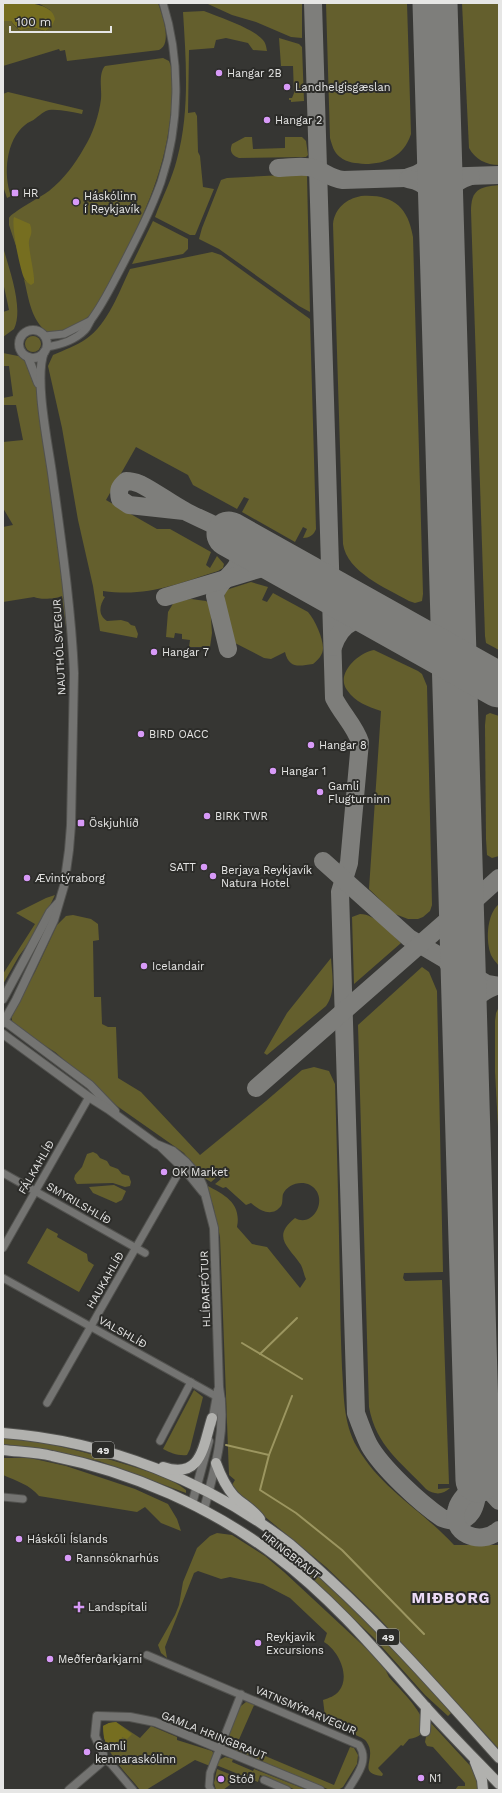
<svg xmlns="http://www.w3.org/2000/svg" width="502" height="1793" font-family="'Work Sans',sans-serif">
  <rect width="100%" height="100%" fill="#363633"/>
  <g fill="#645f2d">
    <path d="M38 3H158C162 14 173 44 159 50L67 61 65 50 60 51 59 49 3 66V20L11 21C22 36 19 28 33 28 37 28 42 31 46 31L52 26 50 10Z"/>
    <polygon points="198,3 302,3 302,38 291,37 256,22 232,15 208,4"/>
    <path d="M326 3H407L411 134C404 156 386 164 365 164 356 163 347 163 340 157 334 153 332 145 330 138Z"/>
    <path d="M462 3H499V165C486 165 475 159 469 148Z"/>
    <path d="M204 11C219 17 252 28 262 39 266 43 266 46 267 51L253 50 248 43 226 38 216 40 214 48 189 50 188 113 195 112 197 116 198 152 200 156 203 187 214 189 196 233 195 235H190L155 217C162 198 172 179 177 159 190 112 186 60 183 12Z"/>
    <polygon points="279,38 299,44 302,47 304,101 291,102 291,100 289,100 289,98 292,98 294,93 293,66 281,66"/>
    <path d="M163 58 169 61C174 71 172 86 172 97 169 163 147 209 118 267 110 283 103 303 89 316 78 326 62 332 48 333 31 320 29 300 24 279L27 282 16 242 18 252 9 225V218C11 213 42 196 49 191 64 179 75 164 84 148 93 134 99 115 101 99 102 89 98 74 105 66Z"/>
    <path d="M8 92 83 110 82 114C71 112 60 109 49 110 44 111 40 115 36 118 33 121 28 122 25 125 6 140 3 174 11 196L7 198 3 186V94Z"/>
    <path d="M245 137H252L253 149 285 148V137H302L306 141 308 155 306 157 239 158C232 156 229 151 232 144Z"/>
    <polygon points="303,174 307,175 310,312 299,306 219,249 199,239 202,228 221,180 227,178"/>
    <path d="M499 185V650L486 643 485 636 471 211C471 189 480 187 499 185Z"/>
    <path d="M361 196C392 194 408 206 413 237L423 594 422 601 415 603 409 601C386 588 347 572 343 544L333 224C335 208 346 199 361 196Z"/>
    <polygon points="153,221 188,239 188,249 183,254 132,264"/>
    <path d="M3 247C9 269 24 308 14 329L3 337V312L9 310 3 282Z"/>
    <path d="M212 252 221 255 310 319 316 529C314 535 309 538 303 538L307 529 303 527 295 542 242 512 249 499 244 497 237 509 193 485 188 475 136 447 106 500 157 529H170L211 552 206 565 210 568 217 556 224 564 223 568 218 571C176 584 148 597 103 591V596L105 597C99 606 98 615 107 621L121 620 128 622 131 625 135 626 138 634 137 638 100 631 93 586 78 520 62 428 48 366 53 355C64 350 76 346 86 339 108 324 119 292 130 269Z"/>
    <circle cx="33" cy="344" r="8"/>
    <path d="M3 353 23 357 27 361 35 380 49 475 69 638 68 642 62 596C55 599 40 600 34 597L3 602V527L13 525 3 508V442L23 440 16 405H3V398L13 396 9 366H3Z"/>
    <path d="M251 582 268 587 262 600 267 602 273 593 308 612C315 620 323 638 323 648 323 655 318 660 313 664 299 666 289 669 285 652L271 659 264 658 235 643C228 626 220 607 226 590Z"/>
    <polygon points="191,599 206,601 210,604 212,633 210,647 189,647 190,640 182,639 182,634 175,633 174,638 166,637 168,612 174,602"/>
    <path d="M374 650 418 671 422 674 427 686 432 905 430 911 423 917 418 919H408L395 914 369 889 381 711C367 706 356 703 347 690 335 674 359 652 374 650Z"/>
    <polygon points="490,713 499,716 499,856 492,858 487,855 486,839 485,725 486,715"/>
    <polygon points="55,895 38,930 19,956 3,984 3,974 35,924 16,913 46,898"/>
    <path d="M499 904V966C496 962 491 957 490 952 486 938 487 914 499 904Z"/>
    <path d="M360 914C376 914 390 933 401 943L354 984 352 917Z"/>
    <path d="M73 915 91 919 98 924 99 940 93 941 94 997H101L102 1024 108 1027H116L118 1078 141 1092 200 1155 266 1101 302 1070 314 1067 329 1071 335 1084C337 1153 339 1221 340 1289 340 1316 341 1342 342 1368 344 1395 343 1423 357 1447 381 1489 422 1510 454 1545H499V1749L377 1616 326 1567 230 1488 235 1480 229 1475 220 1237 213 1205 204 1184C223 1194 242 1202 237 1227L252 1244 267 1247 300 1288 306 1279C304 1275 303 1269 301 1265 289 1247 271 1237 295 1218 314 1229 330 1196 310 1185 300 1180 287 1185 283 1194 282 1198 283 1203 281 1206 272 1218 259 1210 251 1203L246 1205 226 1187 223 1188 215 1184 221 1179 218 1176 211 1182 201 1176 184 1153 117 1106 55 1052 13 1026 11 1014 35 972 57 925 66 916Z"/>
    <path d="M331 958C332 975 336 992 326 1006L267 1055 264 1053 287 1013Z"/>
    <path d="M422 967 429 972 437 991 443 1272 404 1273 403 1278 405 1281 442 1280 449 1484H438V1489L450 1488C443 1495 434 1495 426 1489 401 1462 376 1446 369 1407L358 1025Z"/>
    <polygon points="499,1007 499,1145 495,1072 495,1021 496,1013"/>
    <polygon points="93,1152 97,1154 100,1158 107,1161 110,1166 118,1169 122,1174 129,1176 131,1182 130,1186 125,1187 113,1183 77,1184 74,1179 75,1175 82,1167 87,1154"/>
    <polygon points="114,1185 126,1191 122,1200 116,1203 93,1193 89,1187"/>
    <polygon points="47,1228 58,1234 57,1237 87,1254 88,1261 94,1265 79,1292 27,1263"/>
    <path d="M194 1390 203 1397 190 1449 187 1455C178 1456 171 1453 163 1449Z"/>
    <path d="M3 1437C47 1441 89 1453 131 1466 150 1472 171 1478 186 1490V1493L99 1461 49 1450 3 1444Z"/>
    <path d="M3 1458H30L66 1466 135 1489 168 1504 177 1519 181 1531 161 1523 145 1507 137 1512 39 1496C30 1485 17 1481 3 1475Z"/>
    <path d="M217 1533 232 1535 265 1556 284 1572 384 1665C385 1669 387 1673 389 1677 399 1689 448 1733 409 1739L403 1746 401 1745 378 1768 383 1774 382 1776C355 1773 379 1758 366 1741 361 1735 335 1728 326 1724L323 1700C329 1698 335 1696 339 1691 351 1676 338 1650 324 1642L327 1633 290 1598 263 1584 230 1577 221 1579 198 1571 194 1573 165 1647 167 1658 161 1653 158 1645 175 1615 179 1605 183 1582 197 1548 210 1536Z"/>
    <path d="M302 1565C357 1602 407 1664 451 1713L448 1716 425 1695 374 1638 300 1568Z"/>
    <polygon points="251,1701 255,1703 237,1744 334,1785 350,1747 354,1748 358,1755 357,1764 343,1787 338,1790 330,1790 231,1750 226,1745 226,1739 237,1709 246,1702"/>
    <polygon points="429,1721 475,1771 481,1790 455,1790 458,1786 465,1786 465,1783 433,1747 427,1746 425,1742"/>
    <path d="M116 1722 140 1738 151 1726 177 1737V1740L212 1751 214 1754 210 1766 195 1760 146 1790H140C126 1772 102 1751 103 1726L109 1723Z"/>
    <polygon points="225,1757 233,1759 232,1762 253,1771 254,1769 307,1790 296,1790 260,1775 258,1782 216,1765 219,1760"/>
    <polygon points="217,1769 239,1778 223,1790 216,1790 214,1783"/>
  </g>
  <g fill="#766e20">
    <path d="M3 3C18 3 51 0 55 19L52 26 46 31C42 31 38 28 33 28 19 28 23 36 11 21H3Z"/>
    <path d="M14 217 30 224C34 236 28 236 29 245 30 256 33 267 34 278V283L31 285C28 283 25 281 24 278 20 269 11 226 14 217Z"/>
    <polygon points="116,1722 132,1734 127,1739 122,1737 121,1741 117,1742 120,1748 119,1751 110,1752 104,1738 103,1726 109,1723"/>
  </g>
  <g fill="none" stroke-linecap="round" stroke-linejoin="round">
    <g stroke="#9c9660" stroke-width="2">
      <polyline points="242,1343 302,1379"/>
      <polyline points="260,1354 297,1318"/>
      <polyline points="292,1396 269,1455 260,1490 296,1513 342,1550 424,1634"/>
      <polyline points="226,1445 269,1455"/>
    </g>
    <g stroke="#7e7e7b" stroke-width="18">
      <path d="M313 3 334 698C342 714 355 726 360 742L349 863 340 892 356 1413C360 1424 364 1435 369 1445 382 1468 420 1503 442 1518 473 1529 478 1504 478 1480"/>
      <path d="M278 168C290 168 302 165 313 168 324 171 329 178 343 180L499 175"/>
      <path d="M408 177C435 172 436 147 438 125"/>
      <path d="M408 179C431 182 438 201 441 222"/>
      <path d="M441 217C443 195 449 183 471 176"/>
      <path d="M184 511 129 505 120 499C118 490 119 487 126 481 131 481 135 482 140 484 156 492 170 503 185 511 197 518 220 526 229 534 234 538 238 546 239 553 242 573 218 578 215 596L228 649"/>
      <path d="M165 597 269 566C294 566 324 581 330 606"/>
      <path d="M333 647C342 620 359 616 385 621"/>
      <polyline points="323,861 409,938 487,984 499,986"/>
      <polyline points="461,923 468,906 499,878"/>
      <polyline points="462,951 466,963 476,978"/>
      <path d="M448 963C461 973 461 988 464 1003"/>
      <path d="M464 1020C472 1001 476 994 496 986"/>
      <polyline points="256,1088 449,919 457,906 460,876"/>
      <path d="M477 1460C476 1469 475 1478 471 1487 467 1494 459 1500 457 1508 448 1533 480 1547 499 1530"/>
      <polyline points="480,1470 490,1491 499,1501"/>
    </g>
    <g stroke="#7e7e7b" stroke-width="45">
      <polyline points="435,3 478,1480"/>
      <polyline points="229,534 499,685"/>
    </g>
    <g stroke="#52524f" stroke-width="9">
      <g id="minor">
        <polyline points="45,336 64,334 90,321"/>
        <path d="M47 347C60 345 75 340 85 330 88 327 89 323 91 320 103 304 111 287 120 270 135 241 150 213 161 182 180 125 181 60 163 3"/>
        <polyline points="3,1173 145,1253"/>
        <polyline points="3,1248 89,1097"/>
        <polyline points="3,1278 221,1399"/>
        <polyline points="47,1403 182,1167"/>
        <polyline points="160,1441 191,1382"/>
        <polyline points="3,1497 23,1499"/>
        <path d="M147 1655 359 1745C370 1761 356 1776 348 1790"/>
        <polyline points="103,1758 111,1764 133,1790"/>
        <polyline points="264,1780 287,1790"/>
        <polyline points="211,1790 209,1786 210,1773 241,1694"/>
      </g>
    </g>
    <g stroke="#52524f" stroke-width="10">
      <g id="tertiary">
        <circle cx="33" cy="344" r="14"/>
        <polyline points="28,357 38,383"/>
        <polyline points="3,999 50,912 58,903"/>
        <polyline points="3,1020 90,1085 115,1111"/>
        <path d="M3 1023 16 1000 54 920 64 886 69 850 71 825 74 673C71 606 61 539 52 473 48 444 34 378 44 352"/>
        <path d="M3 1034 89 1097 108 1109 156 1144 173 1151 186 1162 199 1177 203 1186 214 1228 219 1387C227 1428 215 1469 204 1509"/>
        <polyline points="161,1147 186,1171 203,1192"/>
        <polyline points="212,1423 218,1390"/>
        <polyline points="192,1504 209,1441"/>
        <polyline points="69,1790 103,1761 103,1754 95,1736 97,1716 130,1717 155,1722 320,1790"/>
      </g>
    </g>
    <g stroke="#52524f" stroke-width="12">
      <g id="primary">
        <path d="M3 1433C106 1441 209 1481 291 1545 304 1556 317 1568 330 1580 390 1635 444 1697 499 1758"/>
        <path d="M3 1450C19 1452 36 1452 52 1456 132 1472 211 1507 276 1556 333 1599 378 1653 424 1705 448 1732 474 1758 499 1784"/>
        <path d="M216 1463C220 1474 226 1487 234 1496 242 1504 253 1509 260 1519"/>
        <path d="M163 1467C202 1480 203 1446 212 1418"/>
        <polyline points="425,1731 426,1707"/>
        <polyline points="475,1762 482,1780 483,1790"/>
      </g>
    </g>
    <use href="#minor" stroke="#747472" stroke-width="7"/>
    <use href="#tertiary" stroke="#747472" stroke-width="8"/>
    <use href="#primary" stroke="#b1b1ae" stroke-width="10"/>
  </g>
  <g fill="#d89af8" stroke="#2c2c29" stroke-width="1.5">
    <circle cx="219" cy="73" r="4"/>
    <circle cx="287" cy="87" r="4"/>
    <circle cx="267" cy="120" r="4"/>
    <rect x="11" y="189" width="8" height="8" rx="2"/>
    <circle cx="76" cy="202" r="4"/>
    <circle cx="154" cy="652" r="4"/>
    <circle cx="141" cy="734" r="4"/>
    <circle cx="311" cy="745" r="4"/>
    <circle cx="273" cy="771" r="4"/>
    <circle cx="320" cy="792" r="4"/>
    <circle cx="207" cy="816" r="4"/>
    <rect x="77" y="819" width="8" height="8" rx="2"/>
    <circle cx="204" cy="867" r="4"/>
    <circle cx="213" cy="876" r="4"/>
    <circle cx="27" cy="878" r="4"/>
    <circle cx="144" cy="966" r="4"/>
    <circle cx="164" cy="1172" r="4"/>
    <circle cx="19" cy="1539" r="4"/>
    <circle cx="68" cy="1558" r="4"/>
    <path d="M77 1601h4v4h4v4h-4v4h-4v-4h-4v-4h4z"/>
    <circle cx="258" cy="1643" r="4"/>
    <circle cx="50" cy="1659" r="4"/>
    <circle cx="87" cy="1752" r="4"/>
    <circle cx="421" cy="1778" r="4"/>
    <circle cx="221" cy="1779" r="4"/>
  </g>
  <g text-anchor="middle" stroke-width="4" stroke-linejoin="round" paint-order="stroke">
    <g fill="#2c2c29" stroke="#aeaead" stroke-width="1">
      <rect x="92" y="1442" width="22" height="16" rx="3"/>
      <rect x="377" y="1629" width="22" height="16" rx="3"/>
    </g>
    <g font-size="10" font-weight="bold" fill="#e6e6e5">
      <text x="103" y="1454">49</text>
      <text x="388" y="1641">49</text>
    </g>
    <g font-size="11" fill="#e6e6e5" stroke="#2c2c29" text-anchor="start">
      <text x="227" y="77">Hangar 2B</text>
      <text x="295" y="91">Landhelgisgæslan</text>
      <text x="275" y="124">Hangar 2</text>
      <text x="23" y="197">HR</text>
      <text x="84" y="200">Háskólinn<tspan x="84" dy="13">í Reykjavík</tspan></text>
      <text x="162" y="656">Hangar 7</text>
      <text x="149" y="738">BIRD OACC</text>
      <text x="319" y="749">Hangar 8</text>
      <text x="281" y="775">Hangar 1</text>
      <text x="328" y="790">Gamli<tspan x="328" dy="13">Flugturninn</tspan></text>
      <text x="215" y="820">BIRK TWR</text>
      <text x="89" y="827">Öskjuhlíð</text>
      <text x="196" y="871" text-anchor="end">SATT</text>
      <text x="221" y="874">Berjaya Reykjavík<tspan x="221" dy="13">Natura Hotel</tspan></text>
      <text x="35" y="882">Ævintýraborg</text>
      <text x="152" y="970">Icelandair</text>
      <text x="172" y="1176">OK Market</text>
      <text x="27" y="1543">Háskóli Íslands</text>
      <text x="76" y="1562">Rannsóknarhús</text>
      <text x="88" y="1611">Landspítali</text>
      <text x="266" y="1641">Reykjavik<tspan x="266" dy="13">Excursions</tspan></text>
      <text x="58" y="1663">Meðferðarkjarni</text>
      <text x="95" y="1750">Gamli<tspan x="95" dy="13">kennaraskólinn</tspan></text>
      <text x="429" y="1782">N1</text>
      <text x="229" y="1783">Stóð</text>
    </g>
    <g font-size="11" fill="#e6e6e5" stroke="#2c2c29">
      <text transform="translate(59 647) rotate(-93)" y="4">NAUTHÓLSVEGUR</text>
      <text transform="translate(36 1167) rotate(-60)" y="4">FÁLKAHLÍÐ</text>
      <text transform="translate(79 1203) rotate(30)" y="4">SMYRILSHLÍÐ</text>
      <text transform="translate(105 1280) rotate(-60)" y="4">HAUKAHLÍÐ</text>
      <text transform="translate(205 1289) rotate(-92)" y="4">HLÍÐARFÓTUR</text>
      <text transform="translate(123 1332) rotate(29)" y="4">VALSHLÍÐ</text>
      <text transform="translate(291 1555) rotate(38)" y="4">HRINGBRAUT</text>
      <text transform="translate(306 1710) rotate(23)" y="4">VATNSMÝRARVEGUR</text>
      <text transform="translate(214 1735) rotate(22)" y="4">GAMLA HRINGBRAUT</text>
    </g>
    <g font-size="15" font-weight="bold" letter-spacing="1" fill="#ecdbf6" stroke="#2c2c29">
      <text x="451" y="1603">MIÐBORG</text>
    </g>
  </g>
  <rect width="502" height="1793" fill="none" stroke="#e6e6e5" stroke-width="8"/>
  <path d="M10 26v6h101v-6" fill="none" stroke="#e6e6e5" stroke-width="2"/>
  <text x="16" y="26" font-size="12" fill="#e6e6e5" stroke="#2c2c29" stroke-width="3" paint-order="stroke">100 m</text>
</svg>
